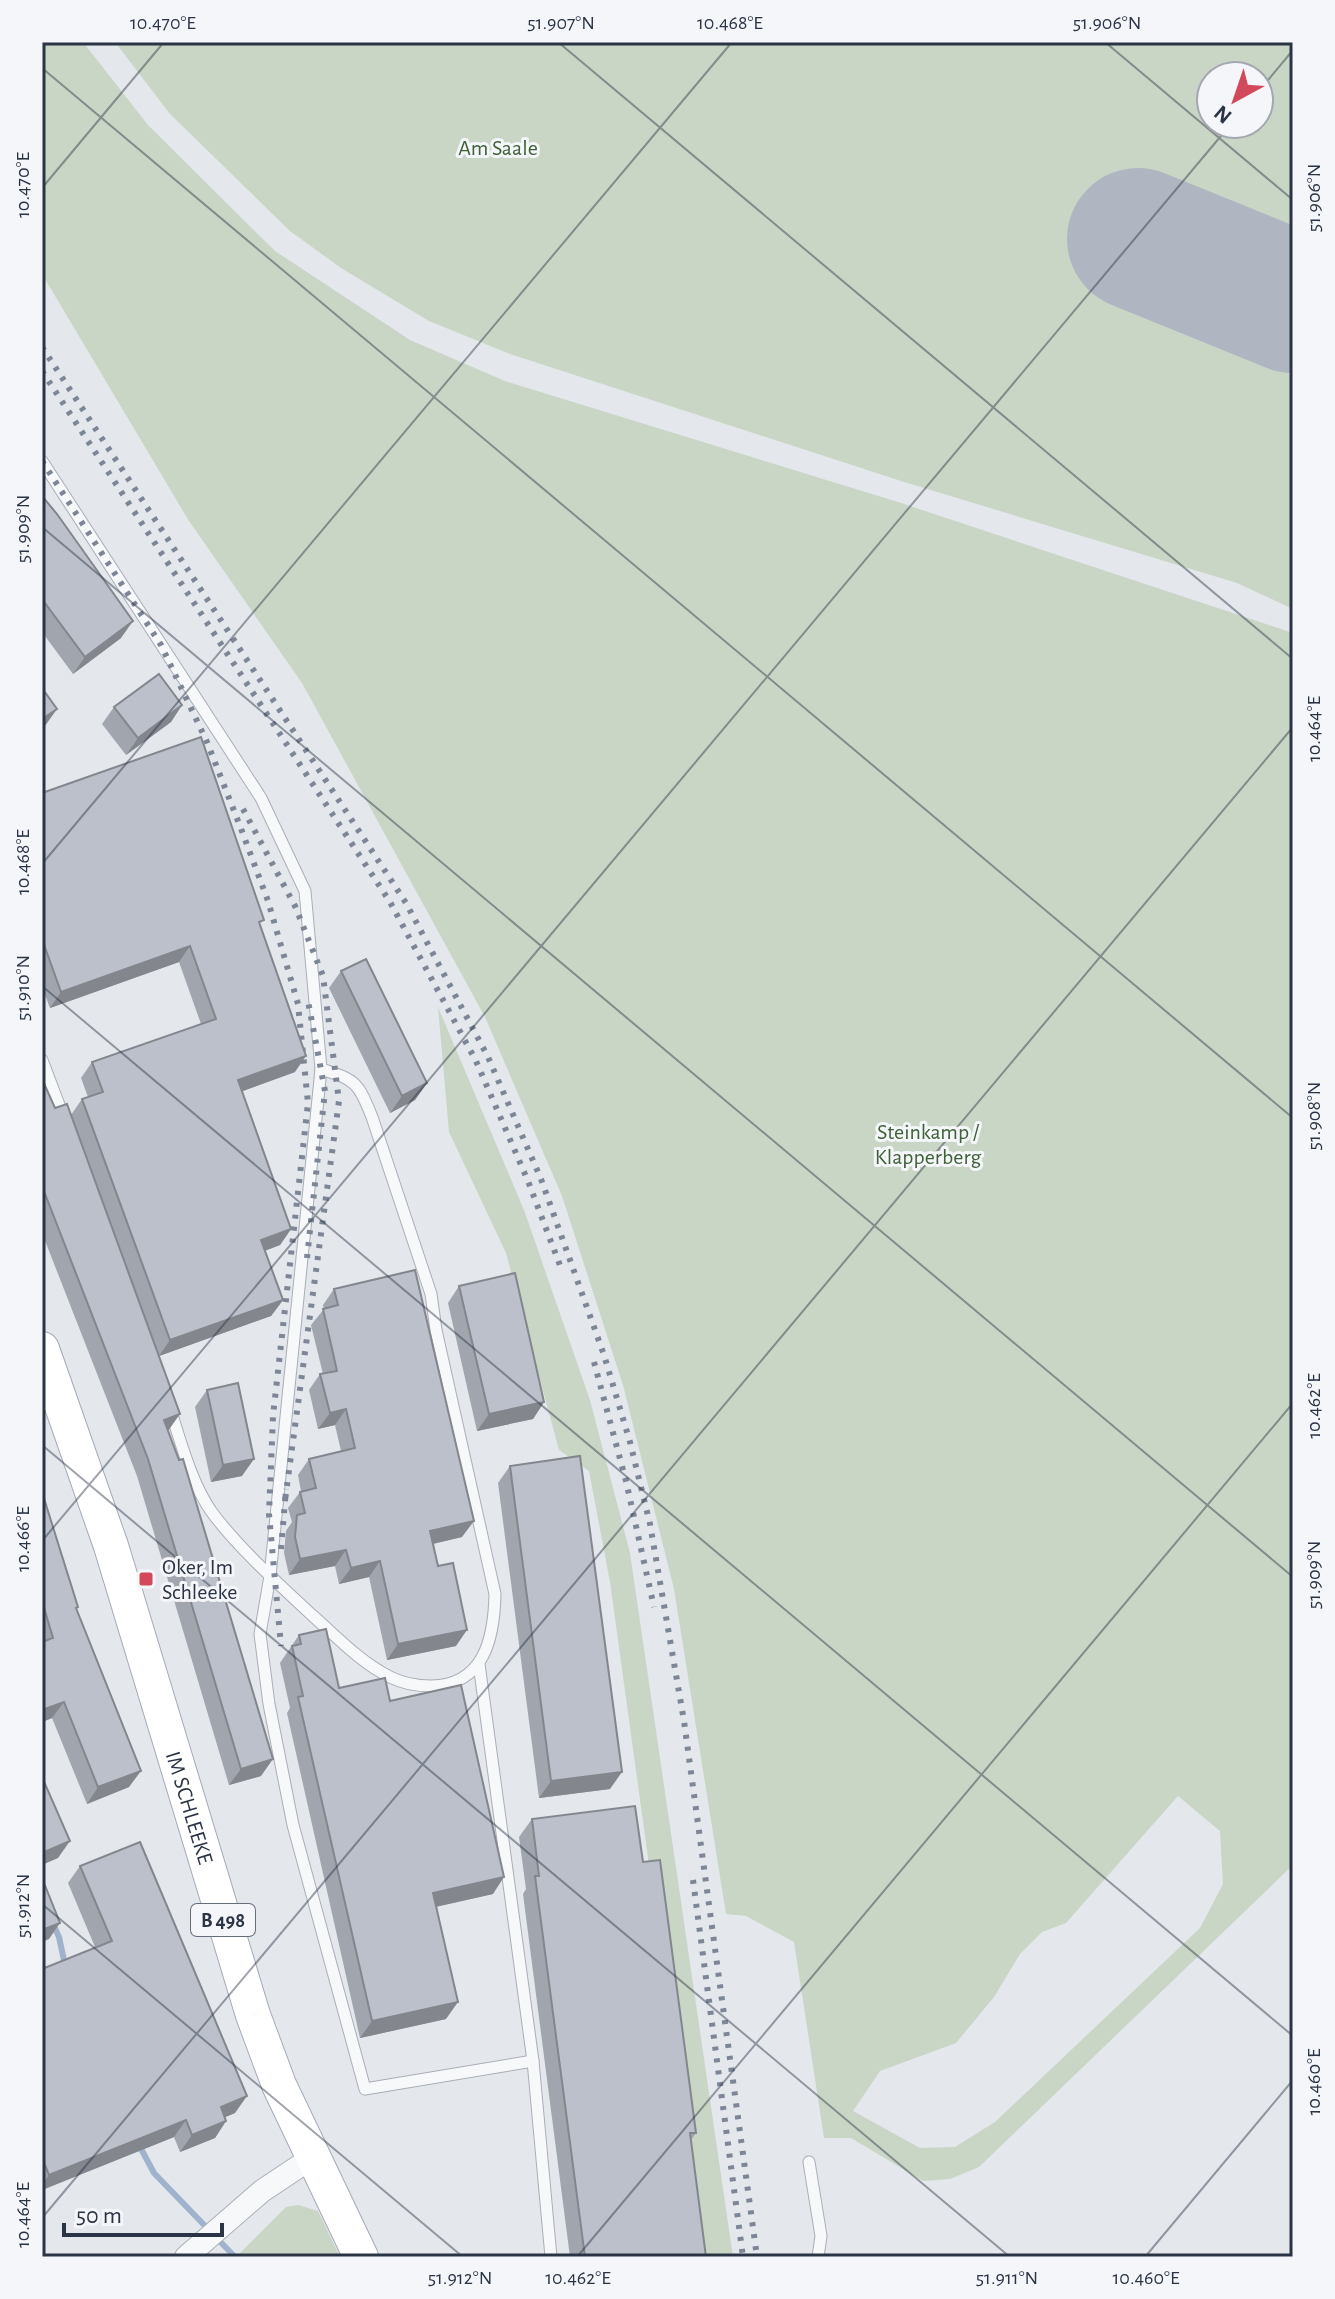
<svg xmlns="http://www.w3.org/2000/svg" width="1335" height="2299" font-family="'Alegreya Sans',sans-serif">
  <rect width="100%" height="100%" fill="#e4e7ec"/>
  <g fill="#c9d6c5" fill-rule="evenodd">
    <path d="M42 42H83L148 125 275 251 410 340 505 381 898 502 1293 633V1865L979 2167 950 2179 923 2181 851 2138H824L794 1942 746 1916 726 1914 674 1589 623 1385 562 1196 485 1017 302 683 189 521 42 274ZM1178 1796 1220 1831 1223 1884 1200 1928 995 2122 955 2147 920 2148 853 2111 880 2071 956 2043 994 1997 1020 1954 1042 1932 1066 1923Z"/>
    <path d="M115 42H1293V609L1237 583 901 481 510 354 429 321 341 268 290 231 170 114ZM1259 76V124H1211V76Z"/>
    <polygon points="438,1007 524,1210 590,1400 630,1553 733,2257 696,2257 688,2148 610,1582 589,1471 559,1450 506,1253 449,1132"/>
    <polygon points="298,2205 318,2211 340,2257 236,2257 286,2207"/>
  </g>
  <g fill="none" stroke-linecap="round" stroke-linejoin="round">
    <g stroke="#9fb4cc" stroke-width="6">
      <polyline points="52,1922 59,1937 65,1965"/>
      <polyline points="139,2145 154,2173 235,2257"/>
    </g>
    <polyline stroke="#b0b6c1" stroke-width="142" points="1138,239 1293,302"/>
    <g stroke="#a9aeb7" stroke-width="13">
      <g id="service">
        <polyline points="42,461 261,798 305,891 321,1069 270,1576 260,1634 269,1704 293,1825 365,2089 533,2061"/>
        <polyline points="42,1060 64,1118"/>
        <path d="M170 1409C181 1442 191 1482 211 1511 238 1548 280 1585 313 1616 338 1638 360 1662 390 1677 402 1683 417 1686 431 1686 484 1685 494 1639 495 1594L436 1330 431 1294 372 1117C358 1083 357 1080 321 1069"/>
        <polyline points="479,1664 533,2061 551,2257"/>
        <polyline points="809,2162 821,2236 818,2257"/>
      </g>
    </g>
    <g stroke="#a9aeb7" stroke-width="24">
      <polyline id="minor" points="186,2257 262,2191 313,2157"/>
    </g>
    <g stroke="#a3abb8" stroke-width="36">
      <g id="primary">
        <path id="s1" d="M42 1349 111 1546 253 2015 279 2085 361 2257"/>
      </g>
    </g>
    <use href="#service" stroke="#f7f8fa" stroke-width="11"/>
    <use href="#minor" stroke="#f7f8fa" stroke-width="22"/>
    <use href="#primary" stroke="#fff" stroke-width="34"/>
    <g stroke="#7d8696" stroke-width="6" stroke-dasharray="4 8" stroke-linecap="butt">
      <polyline points="42,347 406,903 488,1057 541,1179 604,1355 630,1442 650,1524 684,1721 757,2257"/>
      <polyline points="42,371 390,902 476,1061 528,1181 561,1268"/>
      <polyline points="42,461 161,645 207,742 240,826 268,901 298,1004 308,1103 273,1416 269,1514 281,1646"/>
      <polyline points="243,809 295,906 323,976 339,1101 285,1500"/>
      <polyline points="307,1258 325,1091 308,1001"/>
      <polyline points="594,1362 626,1481 654,1607"/>
      <polyline points="281,1549 286,1489"/>
      <polyline points="693,1880 743,2257"/>
    </g>
  </g>
  <g fill="#a1a5ae">
    <polygon points="42,496 121,638 73,674 42,632"/>
    <polygon points="182,705 171,722 126,755 102,724 114,707"/>
    <polygon points="42,793 260,926 295,1072 242,1091 291,1229 280,1245 265,1251 283,1300 271,1316 159,1356 71,1115 82,1099 88,1097 81,1078 92,1062 201,1024 179,962 50,1008 42,987"/>
    <polygon points="341,971 427,1083 415,1100 390,1113 329,988"/>
    <polygon points="42,1079 168,1431 261,1776 229,1785 137,1476 42,1233"/>
    <polygon points="459,1286 544,1402 533,1419 477,1431 448,1303"/>
    <polygon points="334,1289 462,1537 433,1544 456,1646 387,1660 369,1577 339,1584 335,1566 289,1575 284,1553 286,1531 292,1522 288,1508 300,1492 301,1491 298,1475 309,1459 341,1451 335,1425 318,1429 309,1390 320,1374 323,1374 311,1325 324,1309 323,1305"/>
    <polygon points="207,1390 242,1476 211,1482 195,1407"/>
    <polygon points="510,1466 610,1789 539,1798 498,1483"/>
    <polygon points="42,1492 129,1787 87,1804 52,1718 42,1722"/>
    <polygon points="299,1635 339,1688 390,1701 493,1894 436,1907 446,2019 360,2038 287,1713 290,1708 280,1663"/>
    <polygon points="532,1819 643,1862 696,2133 691,2140 706,2257 570,2257 523,1894 526,1889 519,1837"/>
    <polygon points="80,1866 235,2113 225,2117 226,2121 215,2138 180,2152 174,2137 42,2190 42,1969 95,1947 68,1883"/>
  </g>
  <g fill="#83868d">
    <polygon points="133,621 121,638 73,674 85,657"/>
    <polygon points="182,705 171,722 126,755 138,738"/>
    <polygon points="57,709 45,726 42,728 42,719"/>
    <polygon points="190,946 179,962 50,1008 61,992"/>
    <polygon points="306,1056 295,1072 227,1097 238,1080"/>
    <polygon points="427,1083 415,1100 390,1113 402,1096"/>
    <polygon points="291,1229 280,1245 250,1256 261,1240"/>
    <polygon points="283,1300 271,1316 159,1356 170,1340"/>
    <polygon points="544,1402 533,1419 477,1431 489,1414"/>
    <polygon points="346,1409 335,1425 318,1429 330,1413"/>
    <polygon points="180,1414 168,1431 164,1420"/>
    <polygon points="254,1459 242,1476 211,1482 223,1465"/>
    <polygon points="474,1521 462,1537 419,1547 430,1531"/>
    <polygon points="346,1550 335,1566 289,1575 300,1559"/>
    <polygon points="380,1561 369,1577 339,1584 351,1568"/>
    <polygon points="467,1630 456,1646 387,1660 398,1644"/>
    <polygon points="64,1702 52,1718 42,1722 42,1710"/>
    <polygon points="273,1759 261,1776 229,1785 241,1769"/>
    <polygon points="141,1771 129,1787 87,1804 98,1787"/>
    <polygon points="622,1772 610,1789 539,1798 551,1781"/>
    <polygon points="70,1841 58,1858 42,1865 42,1853"/>
    <polygon points="504,1877 493,1894 421,1910 433,1893"/>
    <polygon points="60,1923 49,1939 42,1942 42,1930"/>
    <polygon points="458,2002 446,2019 360,2038 372,2021"/>
    <polygon points="247,2096 235,2113 209,2124 221,2107"/>
    <polygon points="186,2120 174,2137 42,2190 42,2185 49,2175"/>
    <polygon points="226,2121 215,2138 180,2152 192,2135"/>
  </g>
  <g fill="#bbc0ca" stroke="#83868d" stroke-width="2">
    <polygon points="42,496 57,514 133,621 85,657 42,599"/>
    <polygon points="159,674 182,705 138,738 114,707"/>
    <polygon points="42,688 57,709 42,719"/>
    <polygon points="201,737 264,920 259,922 306,1056 238,1080 291,1229 261,1240 283,1300 170,1340 82,1099 103,1092 92,1062 216,1019 190,946 61,992 42,939 42,793"/>
    <polygon points="366,959 427,1083 402,1096 341,971"/>
    <polygon points="42,1079 55,1108 67,1104 180,1414 164,1420 179,1460 183,1459 273,1759 241,1769 148,1459 42,1186"/>
    <polygon points="415,1270 474,1521 430,1531 438,1566 453,1563 467,1630 398,1644 380,1561 351,1568 346,1550 300,1559 295,1537 297,1515 305,1513 300,1492 316,1488 309,1459 355,1448 346,1409 330,1413 320,1374 337,1371 323,1309 338,1305 334,1289"/>
    <polygon points="515,1273 544,1402 489,1414 459,1286"/>
    <polygon points="238,1383 254,1459 223,1465 207,1390"/>
    <polygon points="580,1456 622,1772 551,1781 510,1466"/>
    <polygon points="42,1492 78,1607 76,1608 141,1771 98,1787 64,1702 42,1710 42,1642 53,1638 42,1601"/>
    <polygon points="326,1629 339,1688 385,1678 390,1701 461,1685 504,1877 433,1893 458,2002 372,2021 298,1697 303,1696 292,1646 301,1644 299,1635"/>
    <polygon points="42,1777 70,1841 42,1853"/>
    <polygon points="635,1806 643,1862 660,1860 696,2133 690,2133 706,2257 585,2257 535,1876 539,1876 532,1819"/>
    <polygon points="140,1842 247,2096 221,2107 226,2121 192,2135 186,2120 49,2175 42,2158 42,1969 112,1941 80,1866"/>
    <polygon points="42,1878 60,1923 42,1930"/>
  </g>
  <path fill="none" stroke="#2b3445" stroke-width="2" stroke-opacity="0.45" d="M558 42 1293 659M1105 42 1293 200M42 68 1293 1118M1259 91 1293 50M42 188 164 42M42 527 1293 1577M42 864 732 42M42 986 1293 2036M42 1445 1010 2257M42 1541 1231 124M42 1904 463 2257M42 2218 1293 727M577 2257 1293 1403M1145 2257 1293 2080"/>
  <rect fill="#d1495b" stroke="#f4f6f9" stroke-width="3" x="138" y="1571" width="16" height="16" rx="4"/>
  <g text-anchor="middle" stroke-width="6" stroke-linejoin="round" paint-order="stroke">
    <rect fill="#f4f6f9" stroke="#676e7b" stroke-width="2" x="191" y="1904" width="64" height="32" rx="6"/>
    <g font-size="20" font-weight="bold" fill="#2b3445">
      <text x="223" y="1927">B 498</text>
    </g>
    <g font-size="22" fill="#3f6138" stroke="#f4f6f9">
      <text x="498" y="155">Am Saale</text>
      <text x="928" y="1139">Steinkamp /<tspan x="928" dy="25">Klapperberg</tspan></text>
    </g>
    <g font-size="22" fill="#2b3445" stroke="#f4f6f9" text-anchor="start">
      <text x="162" y="1574">Oker, Im<tspan x="162" dy="25">Schleeke</tspan></text>
    </g>
    <g font-size="22" fill="#2b3445" stroke="#f4f6f9">
      <text dy="8" stroke="none"><textPath href="#s1" startOffset="482">IM SCHLEEKE</textPath></text>
    </g>
  </g>
  <rect width="1335" height="2299" fill="none" stroke="#f4f6f9" stroke-width="88"/>
  <g transform="translate(1235 100) rotate(220)"><circle r="38" fill="#f4f6f9" stroke="#a4a8b1" stroke-width="2"/>
  <path d="M0-6L14 30L0 20L-14 30Z" fill="#d1495b"/>
  <text y="-12" font-size="22" font-weight="bold" text-anchor="middle" fill="#2b3445">N</text>
  </g>
  <path d="M64 2223v12h158v-12" fill="none" stroke="#2b3445" stroke-width="4"/>
  <text x="76" y="2223" font-size="24" fill="#2b3445" stroke="#f4f6f9" stroke-width="6" paint-order="stroke">50 m</text>
  <rect x="44" y="44" width="1247" height="2211" fill="none" stroke="#2b3445" stroke-width="3"/>
  <g font-size="20" text-anchor="middle" fill="#2b3445">
    <text x="163" y="29">10.470°E</text>
    <text x="561" y="29">51.907°N</text>
    <text x="730" y="29">10.468°E</text>
    <text x="1107" y="29">51.906°N</text>
    <text transform="translate(22 185) rotate(-90)" y="7">10.470°E</text>
    <text transform="translate(1313 198) rotate(-90)" y="7">51.906°N</text>
    <text transform="translate(22 529) rotate(-90)" y="7">51.909°N</text>
    <text transform="translate(1313 729) rotate(-90)" y="7">10.464°E</text>
    <text transform="translate(22 862) rotate(-90)" y="7">10.468°E</text>
    <text transform="translate(22 988) rotate(-90)" y="7">51.910°N</text>
    <text transform="translate(1313 1116) rotate(-90)" y="7">51.908°N</text>
    <text transform="translate(1313 1406) rotate(-90)" y="7">10.462°E</text>
    <text transform="translate(22 1539) rotate(-90)" y="7">10.466°E</text>
    <text transform="translate(1313 1575) rotate(-90)" y="7">51.909°N</text>
    <text transform="translate(22 1906) rotate(-90)" y="7">51.912°N</text>
    <text transform="translate(1313 2082) rotate(-90)" y="7">10.460°E</text>
    <text transform="translate(22 2215) rotate(-90)" y="7">10.464°E</text>
    <text x="460" y="2284">51.912°N</text>
    <text x="578" y="2284">10.462°E</text>
    <text x="1007" y="2284">51.911°N</text>
    <text x="1146" y="2284">10.460°E</text>
  </g>
</svg>
